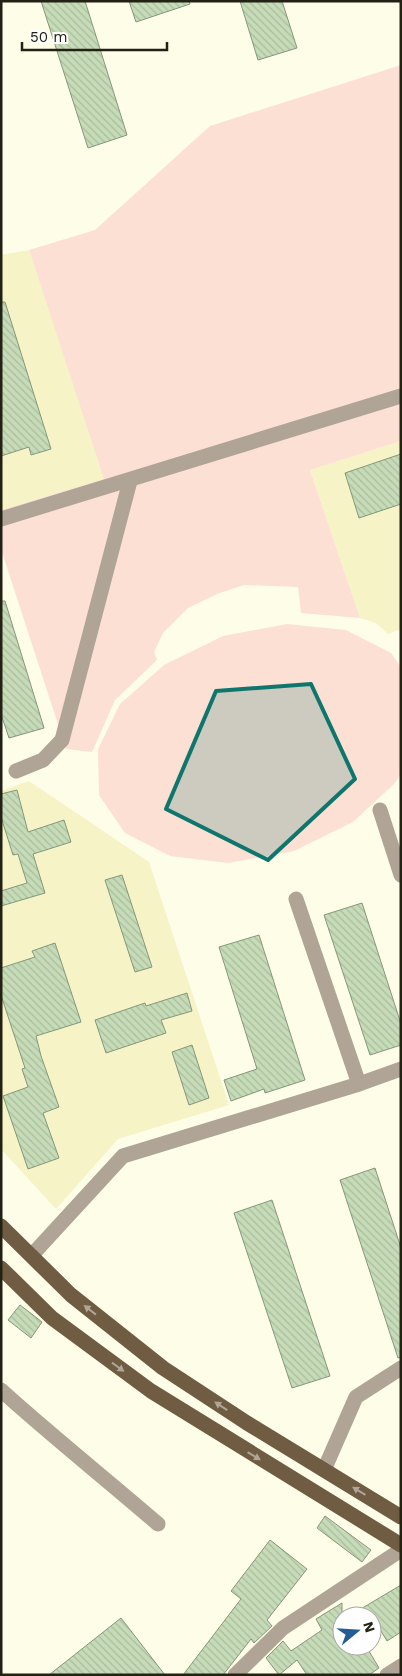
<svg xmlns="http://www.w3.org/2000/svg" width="402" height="1676" font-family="'Work Sans',sans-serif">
  <defs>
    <pattern id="building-back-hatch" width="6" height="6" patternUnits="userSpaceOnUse" patternTransform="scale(1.25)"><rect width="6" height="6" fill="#c6dcb8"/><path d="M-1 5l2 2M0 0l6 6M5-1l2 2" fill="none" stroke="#aabc9d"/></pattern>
  </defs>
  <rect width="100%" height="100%" fill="#fefde8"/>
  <g fill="#f6f3c7">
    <polygon points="29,250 105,479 1,510 1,255"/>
    <polygon points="401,441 401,629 388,634 376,623 360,618 310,470"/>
    <polygon points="29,781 149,862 229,1105 118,1139 56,1209 1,1149 1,791"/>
  </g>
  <g fill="#fde0d4">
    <polygon points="401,65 401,441 310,470 360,618 301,613 298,587 244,585 217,594 188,608 163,633 154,652 157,660 115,700 92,752 66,749 1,549 1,510 104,479 29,250 95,230 210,126"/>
    <polygon points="287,624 346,630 391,653 401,667 401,773 396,782 353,822 294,851 228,863 170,856 125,833 99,795 98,749 120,704 164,665 223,636"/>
  </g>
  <g fill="url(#building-back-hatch)" stroke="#85977a">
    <polygon points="41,1 85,1 127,135 88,148"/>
    <polygon points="129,1 189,1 190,4 136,22"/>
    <polygon points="240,1 282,1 297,48 258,60"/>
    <polygon points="1,302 5,302 51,449 31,455 29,447 1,456"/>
    <polygon points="401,454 401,504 359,518 345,473"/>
    <polygon points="1,601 5,601 44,728 9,738 1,714"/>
    <polygon points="17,790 28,832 64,820 71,842 33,854 45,893 1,906 1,891 27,883 18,854 13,855 1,817 1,794"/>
    <polygon points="122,875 152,967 135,972 105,880"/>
    <polygon points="362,903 401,1024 401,1045 370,1055 324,915"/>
    <polygon points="259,935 305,1080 265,1093 264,1089 231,1101 224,1080 257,1069 219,947"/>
    <polygon points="55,943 81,1022 36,1036 41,1056 59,1107 43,1113 59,1158 28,1169 3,1096 28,1087 22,1069 25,1068 1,995 1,968 35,957 32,951"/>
    <polygon points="187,993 192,1011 161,1020 166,1033 106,1053 95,1020 145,1003 146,1006"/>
    <polygon points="192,1045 209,1098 189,1105 172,1052"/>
    <polygon points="375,1168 401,1248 401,1357 398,1358 340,1180"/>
    <polygon points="272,1200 330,1376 292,1388 234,1213"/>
    <polygon points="20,1305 42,1322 31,1338 8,1320"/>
    <polygon points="325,1516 371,1550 362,1562 317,1528"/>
    <polygon points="270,1540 307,1569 267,1620 272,1626 254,1643 251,1639 223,1675 183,1675 241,1599 231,1591"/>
    <polygon points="401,1585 401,1632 387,1641 372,1616 349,1616"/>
    <polygon points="342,1603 342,1646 366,1646 379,1668 369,1675 307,1675 297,1660 279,1675 266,1658 283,1641 291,1651 322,1630 316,1619"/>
    <polygon points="121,1618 165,1675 49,1675"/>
  </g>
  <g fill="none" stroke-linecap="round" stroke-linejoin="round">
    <g stroke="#afa495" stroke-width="15">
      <polyline points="1,519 401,396"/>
      <polyline points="16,771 43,760 62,740 130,481"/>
      <polyline points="380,810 401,875"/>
      <polyline points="296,899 359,1084"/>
      <polyline points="32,1255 123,1156 359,1084 401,1069"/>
      <path d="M1 1390C52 1436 106 1479 158 1524"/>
      <polyline points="324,1470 356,1397 401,1368"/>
      <polyline points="235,1675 283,1628 401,1550"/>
      <polyline points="387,1675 401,1666"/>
    </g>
    <g stroke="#6f5c42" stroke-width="15">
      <polyline points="1,1226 71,1295 163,1368 247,1423 401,1517"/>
      <polyline points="1,1268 52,1318 151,1391 401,1545"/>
    </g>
  </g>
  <defs><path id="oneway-solid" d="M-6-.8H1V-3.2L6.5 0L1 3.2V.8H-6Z" transform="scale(1.25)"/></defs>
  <g fill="#b0a597">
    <use href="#oneway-solid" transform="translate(90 1310) rotate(-142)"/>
    <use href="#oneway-solid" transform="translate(118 1367) rotate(36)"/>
    <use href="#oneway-solid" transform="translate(221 1406) rotate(-147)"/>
    <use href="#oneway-solid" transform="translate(254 1456) rotate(31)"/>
    <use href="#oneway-solid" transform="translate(359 1491) rotate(-149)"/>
  </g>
  <path fill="#0f766e" fill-opacity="0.2" stroke="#0f766e" stroke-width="4" stroke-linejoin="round" d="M311 684 355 779 268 860 166 809 216 691Z"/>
  <rect width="402" height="1676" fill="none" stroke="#222114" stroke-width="5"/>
  <g transform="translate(357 1631) rotate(72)"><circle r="24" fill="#ffffff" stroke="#a7a6a1"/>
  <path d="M0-4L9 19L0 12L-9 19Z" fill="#245c94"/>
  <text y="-8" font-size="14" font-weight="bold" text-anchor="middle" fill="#222114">N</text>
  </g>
  <path d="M22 42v8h145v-8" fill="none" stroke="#222114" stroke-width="2.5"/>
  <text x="30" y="42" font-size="15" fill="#222114" stroke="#ffffff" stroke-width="4" paint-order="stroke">50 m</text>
</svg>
